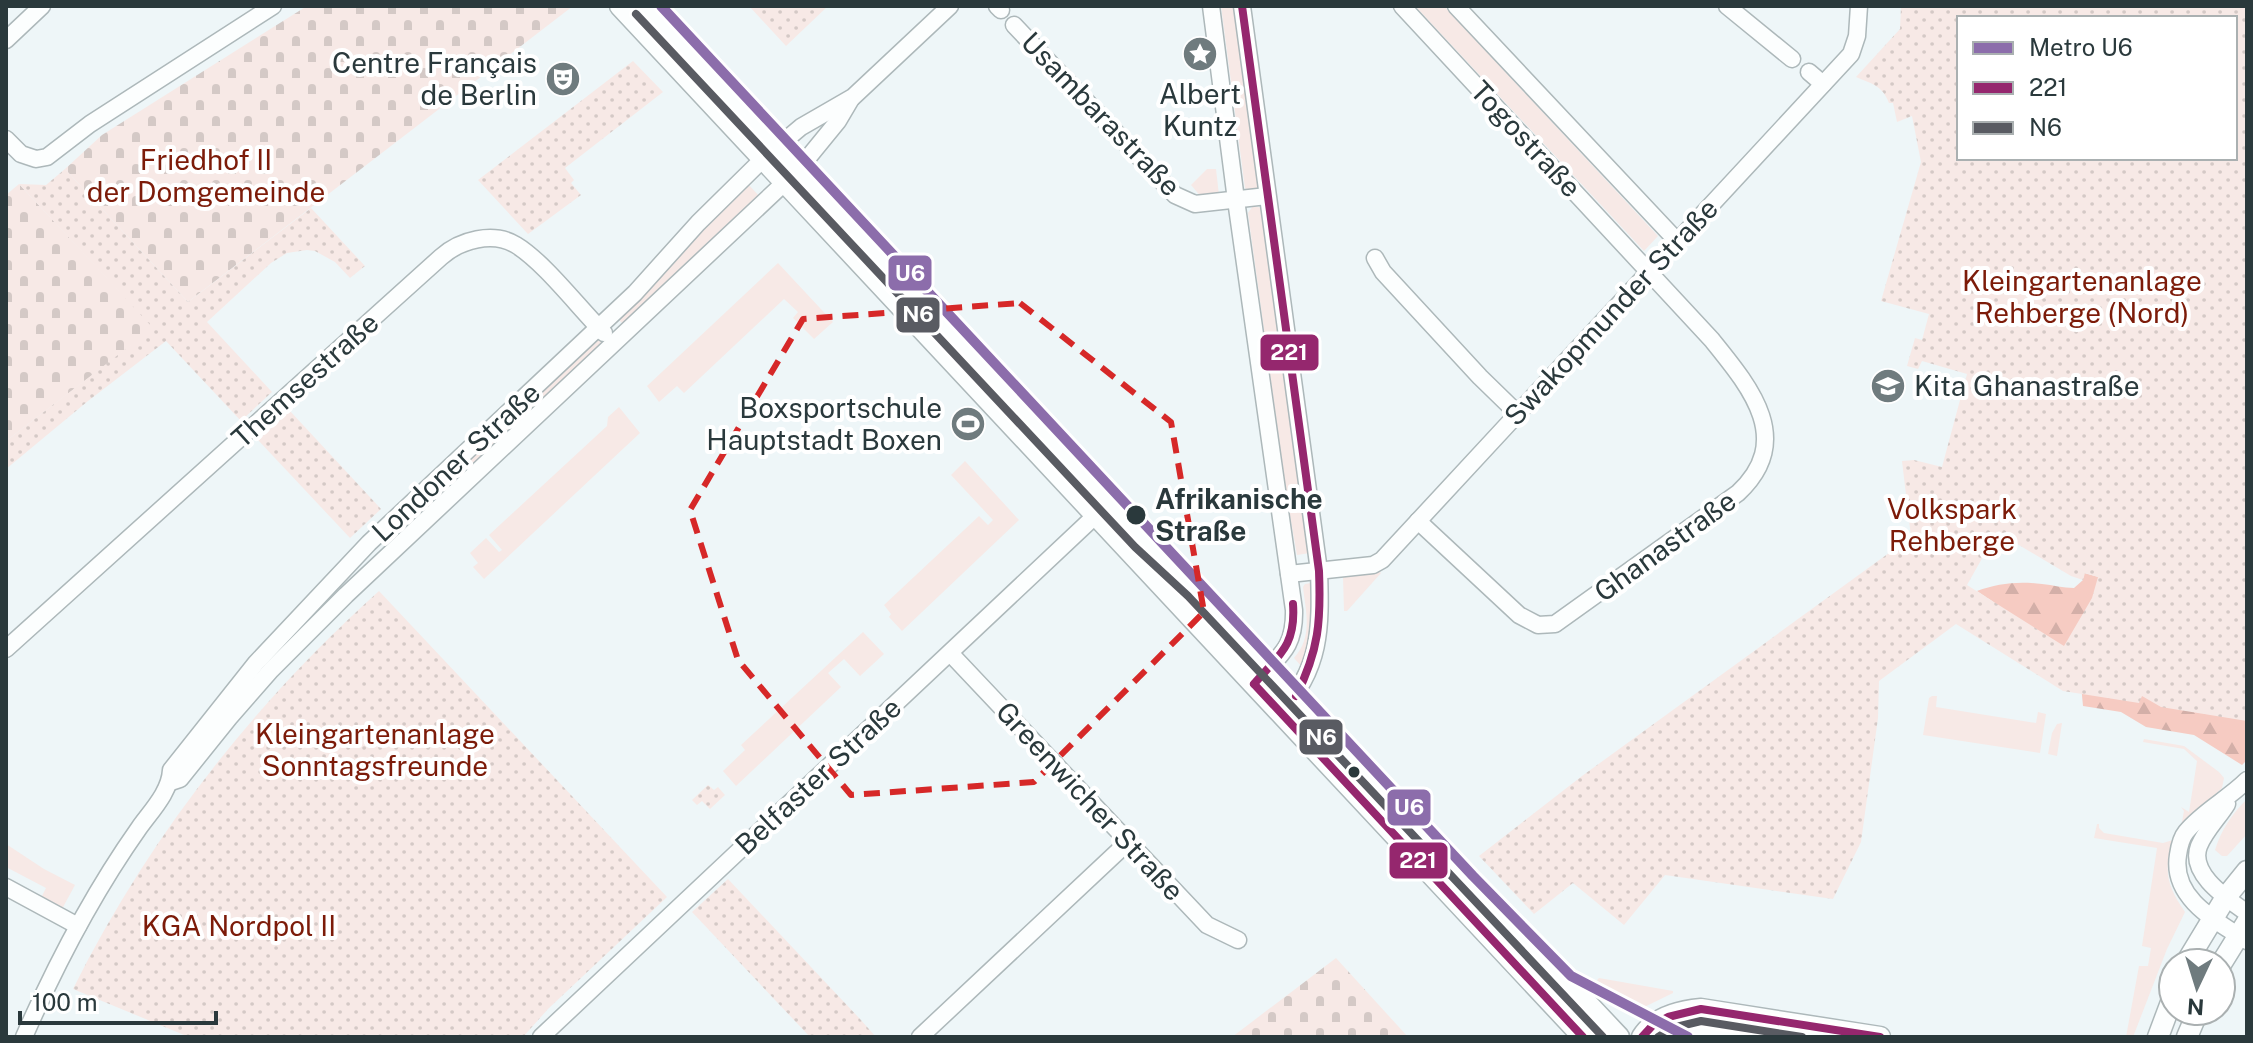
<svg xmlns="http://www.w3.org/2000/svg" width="2253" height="1043" font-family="'Public Sans',sans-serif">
  <defs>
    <pattern id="forest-firs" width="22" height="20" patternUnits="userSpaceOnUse" patternTransform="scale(2)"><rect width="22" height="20" fill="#f6cbc2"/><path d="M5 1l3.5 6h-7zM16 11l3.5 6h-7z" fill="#d3afa8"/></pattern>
    <pattern id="cemetery-stones" width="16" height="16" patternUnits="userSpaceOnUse" patternTransform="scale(2)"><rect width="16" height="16" fill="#f7e9e6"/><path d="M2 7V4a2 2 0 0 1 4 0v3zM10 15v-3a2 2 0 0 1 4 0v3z" fill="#d4c9c6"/></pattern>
    <pattern id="park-dots" width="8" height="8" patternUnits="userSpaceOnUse" patternTransform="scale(2)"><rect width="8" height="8" fill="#f7e9e6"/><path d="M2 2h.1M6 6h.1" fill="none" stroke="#d4c9c6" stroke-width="1.8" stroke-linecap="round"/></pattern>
  </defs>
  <rect width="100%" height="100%" fill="#eef6f8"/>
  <g fill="#f7e9e6">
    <polygon points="1221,6 1236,6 1260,187 1257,190 1247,190 1245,188"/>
    <polygon points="1415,6 1444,6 1658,236 1644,251"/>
    <polygon points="1207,169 1216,169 1219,195 1202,198 1191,185"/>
    <polygon points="746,182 761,198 625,326 617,318"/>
    <polygon points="1253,206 1262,208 1310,553 1297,555 1287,499 1248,213"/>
    <polygon points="778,263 833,322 814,339 793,318 798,312 784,299 684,393 677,386 659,402 647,386"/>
    <polygon points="596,339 602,343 397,540 389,532"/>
    <polygon points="619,407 640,433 484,579 473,567 478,563 470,553 486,538 499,552 502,550 489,535 607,426 608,417"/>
    <polygon points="965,461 1019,520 902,631 889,617 891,614 884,605 979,516 988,525 993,520 951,475"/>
    <polygon points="1100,501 1241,651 1239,654 1097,504"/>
    <polygon points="1379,571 1381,573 1347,611 1344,611 1343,577"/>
    <path d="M1311 583 1313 584V627L1303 668 1294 658C1313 637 1306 613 1303 587L1305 584Z"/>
    <polygon points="863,632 884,654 860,676 844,659 828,673 841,687 736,786 723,771 745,750 741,745"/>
    <polygon points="1932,696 1937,696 1936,707 2036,723 2038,712 2046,714 2040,753 1923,735 1929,698"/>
    <polygon points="1294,708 1487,911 1485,915 1482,916 1291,710"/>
    <polygon points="2062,723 2057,756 2048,754 2052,733 2057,724"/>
    <polygon points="2144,739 2184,746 2219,772 2224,778 2222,788 2181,827 2184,811 2181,807 2189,812 2197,761 2184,749 2143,742"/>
    <path d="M2247 799V834L2227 856H2222L2215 850C2221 830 2232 814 2247 799Z"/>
    <path d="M2097 824H2099V828L2104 833 2163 843 2173 840C2163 871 2167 886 2185 912L2167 949 2133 1037H2126L2139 966H2148L2151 948 2142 946 2157 848 2094 838Z"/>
    <polygon points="6,844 44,869 75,885 62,909 41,898 46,888 6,867"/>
    <polygon points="1515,939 1603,1030 1600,1035 1513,943"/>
    <polygon points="1599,978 1673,991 1673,993 1632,1013 1626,1005 1621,1007 1597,980"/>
  </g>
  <path fill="url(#forest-firs)" d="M2247 505V760L2242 765 2194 735 2146 727 2121 712 2083 706 2081 685 1992 601 1977 591C1998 583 2019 581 2042 584 2053 585 2063 588 2074 588L2083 580 2084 573 2138 588Z"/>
  <g fill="url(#cemetery-stones)">
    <polygon points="307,6 573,6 188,302 65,169 102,135"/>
    <polygon points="19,184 154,328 6,441 6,195"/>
    <polygon points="1336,958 1408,1037 1232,1037"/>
  </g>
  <g fill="url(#park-dots)" fill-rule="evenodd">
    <polygon points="749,6 828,6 786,46"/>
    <path d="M1901 6H2247V721L2161 707 2142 696 2139 703 2063 691 1956 624 1879 681 1878 718 1861 842 1833 899 1665 875 1624 925 1573 883 1534 914 1479 856 1582 776 1911 537 1902 461 1914 460 1942 467 1967 374 1922 361 1918 369 1907 366 1915 338 1922 340 1929 314 1881 301 1921 162 1912 116 1897 122 1893 103H1889C1882 85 1872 84 1856 77L1900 29ZM1959 18H2235V158H1959ZM1997 532 2071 576 2083 580 2085 573 2098 577 2092 598 2064 646 1967 585Z"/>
    <polygon points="633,61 663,92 565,168 574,180 571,183 581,195 528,234 478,180"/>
    <polygon points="65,169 188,302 311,208 365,266 350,278 335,262 315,251 307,250 287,253 271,263 207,322 272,392 241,421 166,341 88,401 6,469 6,441 153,328 19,184 46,185"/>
    <polygon points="290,411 381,509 350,538 258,440"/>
    <path d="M379 591 667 897 548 1009 523 1037H189L73 989C148 838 255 702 379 591Z"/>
    <polygon points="708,785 714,790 718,787 725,795 710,809 702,801 697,805 692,800"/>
    <polygon points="728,879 860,1019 876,1037 810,1037 692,912"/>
  </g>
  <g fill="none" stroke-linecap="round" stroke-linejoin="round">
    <g stroke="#adb8ba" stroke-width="19">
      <g id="minor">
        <polyline points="997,6 1001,10"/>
        <path d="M1211 6 1236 200 1294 610C1295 650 1278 656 1254 684"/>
        <path d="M1242 6 1319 571C1321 627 1321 670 1280 712"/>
        <path d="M1402 6 1712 340C1750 387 1795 440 1738 493L1555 624 1538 625 1519 615 1418 521"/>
        <polyline points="1456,6 1677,241"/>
        <polyline points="1727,6 1792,59"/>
        <polyline points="1014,25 1175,195 1195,204 1267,196"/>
        <polyline points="6,40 42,6"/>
        <polyline points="1809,72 1823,84"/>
        <polyline points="6,139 21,154 36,159 47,157 90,124 273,6"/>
        <polyline points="1375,258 1383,272 1480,377 1517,413"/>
        <polyline points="1289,574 1373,565 1382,560 1851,54 1857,36 1859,6"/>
        <path d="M6 649 441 257C460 240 493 231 516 245 544 262 579 308 604 333"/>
        <polyline points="950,653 1207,925 1238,940"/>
        <path d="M2247 780C2228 799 2202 812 2186 832 2181 838 2179 848 2178 855 2171 898 2216 921 2247 941"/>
        <polyline points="171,782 180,779 229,718 271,670 346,595 798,170 838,121 851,99"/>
        <path d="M2227 804C2219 817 2205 831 2199 846 2188 874 2228 899 2247 913"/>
        <polyline points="6,887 78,926"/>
        <path d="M24 1037C56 964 93 893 139 828 151 811 170 792 171 770L256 663 369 543 635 293 698 223 763 159 801 127 853 97 950 6"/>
        <polyline points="541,1037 1096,515"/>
        <polyline points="920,1037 1128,842"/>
      </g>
    </g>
    <g stroke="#adb8ba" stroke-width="23">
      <g id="major">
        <polyline points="620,6 1583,1037"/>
        <polyline points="645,6 1144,539 1196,588 1619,1037"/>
        <polyline points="2186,963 2226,897 2247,871"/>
        <polyline points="2221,964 2247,922"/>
        <path d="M1642 1037C1654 1018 1679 1011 1701 1009L1880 1037"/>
        <path d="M1681 1037C1706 1026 1731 1033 1757 1037"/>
        <polyline points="2158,1037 2173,997"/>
        <polyline points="2187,1037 2198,1011"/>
      </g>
    </g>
    <use href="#minor" stroke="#fcfefe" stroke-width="16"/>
    <use href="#major" stroke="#fcfefe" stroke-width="20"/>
    <g stroke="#fff" stroke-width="14">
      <g id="bus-1">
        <path d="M1242 6 1319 571C1321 621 1319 650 1296 696"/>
        <path d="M1254 684C1279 655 1296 646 1293 604"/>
        <polyline points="1254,684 1583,1037"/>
        <polyline points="1642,1037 1653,1025 1668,1017 1701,1009 1880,1037"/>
      </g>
    </g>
    <g stroke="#fff" stroke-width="14">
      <g id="bus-2">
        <polyline points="636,14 1135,547 1188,596 1603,1037"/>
        <polyline points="1658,1037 1672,1028 1701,1021 1802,1037"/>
      </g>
    </g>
    <use href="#bus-1" stroke="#95276e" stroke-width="8"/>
    <use href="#bus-2" stroke="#595b62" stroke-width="8"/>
    <g stroke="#fff" stroke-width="16">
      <polyline id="metro-1" points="661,6 1473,876 1571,976 1688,1037"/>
    </g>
    <use href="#metro-1" stroke="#8c6dab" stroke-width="10"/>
  </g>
  <path fill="none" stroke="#d62828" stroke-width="6" stroke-dasharray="16 10" stroke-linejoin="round" d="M1020 303 1171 422 1204 612 1034 782 851 795 738 660 690 510 803 319Z"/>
  <defs>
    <g id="sight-disc" transform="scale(1.8)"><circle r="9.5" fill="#6f7b7e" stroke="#fff"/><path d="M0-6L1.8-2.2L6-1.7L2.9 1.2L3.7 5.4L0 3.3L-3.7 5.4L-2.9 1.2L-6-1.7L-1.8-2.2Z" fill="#fff"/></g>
    <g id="theatre-disc" transform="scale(1.8)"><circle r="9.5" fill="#6f7b7e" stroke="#fff"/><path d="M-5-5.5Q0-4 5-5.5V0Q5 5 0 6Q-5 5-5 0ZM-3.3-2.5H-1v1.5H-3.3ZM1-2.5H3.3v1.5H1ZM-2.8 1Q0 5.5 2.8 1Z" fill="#fff"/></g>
    <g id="school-disc" transform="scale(1.8)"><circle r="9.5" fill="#6f7b7e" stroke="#fff"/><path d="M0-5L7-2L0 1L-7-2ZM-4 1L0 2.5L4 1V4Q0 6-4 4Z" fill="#fff"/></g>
    <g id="stadium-disc" transform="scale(1.8)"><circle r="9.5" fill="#6f7b7e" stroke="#fff"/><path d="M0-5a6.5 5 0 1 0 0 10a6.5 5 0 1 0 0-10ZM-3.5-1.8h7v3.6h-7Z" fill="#fff"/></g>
  </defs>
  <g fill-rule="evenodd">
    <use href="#sight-disc" x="1200" y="54"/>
    <use href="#theatre-disc" x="563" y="79"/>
    <use href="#school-disc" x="1888" y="386"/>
    <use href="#stadium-disc" x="968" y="424"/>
  </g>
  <g fill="#2a393c" stroke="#fff" stroke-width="3">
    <circle cx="1136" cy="515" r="11"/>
    <circle cx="1354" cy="772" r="7"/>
  </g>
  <g text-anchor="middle" stroke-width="8" stroke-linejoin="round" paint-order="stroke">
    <g font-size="28" fill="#2a393c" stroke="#fff" text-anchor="end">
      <text x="537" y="73">Centre Français<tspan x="537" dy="32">de Berlin</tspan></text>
      <text x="1200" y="104" text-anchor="middle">Albert<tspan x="1200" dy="32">Kuntz</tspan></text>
      <text x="1914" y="396" text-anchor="start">Kita Ghanastraße</text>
      <text x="942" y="418">Boxsportschule<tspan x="942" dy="32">Hauptstadt Boxen</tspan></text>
    </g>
    <g font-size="28" fill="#2a393c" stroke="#fff">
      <text transform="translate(1101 114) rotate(46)" y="10">Usambarastraße</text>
      <text transform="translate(1526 139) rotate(47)" y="10">Togostraße</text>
      <text transform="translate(1611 312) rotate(-47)" y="10">Swakopmunder Straße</text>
      <text transform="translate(305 380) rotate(-42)" y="10">Themsestraße</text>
      <text transform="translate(456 462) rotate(-43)" y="10">Londoner Straße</text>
      <text transform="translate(1665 546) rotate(-36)" y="10">Ghanastraße</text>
      <text transform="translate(818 776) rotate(-43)" y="10">Belfaster Straße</text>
      <text transform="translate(1090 801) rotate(47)" y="10">Greenwicher Straße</text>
    </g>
    <g font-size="28" fill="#7c1b09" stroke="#fff">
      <text x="206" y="170">Friedhof II<tspan x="206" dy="32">der Domgemeinde</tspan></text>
      <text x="2082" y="291">Kleingartenanlage<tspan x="2082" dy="32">Rehberge (Nord)</tspan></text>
      <text x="1952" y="519">Volkspark<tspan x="1952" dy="32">Rehberge</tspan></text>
      <text x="375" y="744">Kleingartenanlage<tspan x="375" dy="32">Sonntagsfreunde</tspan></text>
      <text x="239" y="936">KGA Nordpol II</text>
    </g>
    <g font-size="28" font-weight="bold" fill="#2a393c" stroke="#fff" text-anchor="start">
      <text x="1155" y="509">Afrikanische<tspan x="1155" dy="32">Straße</tspan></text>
    </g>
  </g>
  <g stroke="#fff" stroke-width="3">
    <rect x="887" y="254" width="46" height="38" rx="8" fill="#8c6dab"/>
    <rect x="895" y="296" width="46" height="38" rx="8" fill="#595b62"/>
    <rect x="1259" y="333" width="61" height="39" rx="8" fill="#95276e"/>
    <rect x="1298" y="718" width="46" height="38" rx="8" fill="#595b62"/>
    <rect x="1386" y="788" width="46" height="39" rx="8" fill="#8c6dab"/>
    <rect x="1388" y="841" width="61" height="39" rx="8" fill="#95276e"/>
  </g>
  <g font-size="22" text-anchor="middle" font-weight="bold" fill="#fff">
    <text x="910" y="281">U6</text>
    <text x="918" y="322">N6</text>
    <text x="1289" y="360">221</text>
    <text x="1321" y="745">N6</text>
    <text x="1409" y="815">U6</text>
    <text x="1418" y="868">221</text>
  </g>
  <rect width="2253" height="1043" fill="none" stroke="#2a393c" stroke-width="16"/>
  <rect x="1957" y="16" width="280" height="144" fill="#ffffff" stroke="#aab0b1" stroke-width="2"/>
  <rect x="1973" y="42" width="40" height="12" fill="#8c6dab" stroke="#aab0b1" stroke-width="2"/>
  <text x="2029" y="56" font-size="24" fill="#2a393c">Metro U6</text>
  <rect x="1973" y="82" width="40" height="12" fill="#95276e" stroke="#aab0b1" stroke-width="2"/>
  <text x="2029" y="96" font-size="24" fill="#2a393c">221</text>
  <rect x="1973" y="122" width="40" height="12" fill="#595b62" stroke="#aab0b1" stroke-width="2"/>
  <text x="2029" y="136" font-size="24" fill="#2a393c">N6</text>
  <g transform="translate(2197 987) rotate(184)"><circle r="38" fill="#ffffff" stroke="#aab0b1" stroke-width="2"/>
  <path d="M0-6L14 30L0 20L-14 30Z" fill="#6f7b7e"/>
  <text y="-12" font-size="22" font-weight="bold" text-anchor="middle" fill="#2a393c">N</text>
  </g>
  <path d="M20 1011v12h196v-12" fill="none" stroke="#2a393c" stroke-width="4"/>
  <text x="32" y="1011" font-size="24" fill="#2a393c" stroke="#ffffff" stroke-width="6" paint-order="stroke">100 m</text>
</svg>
